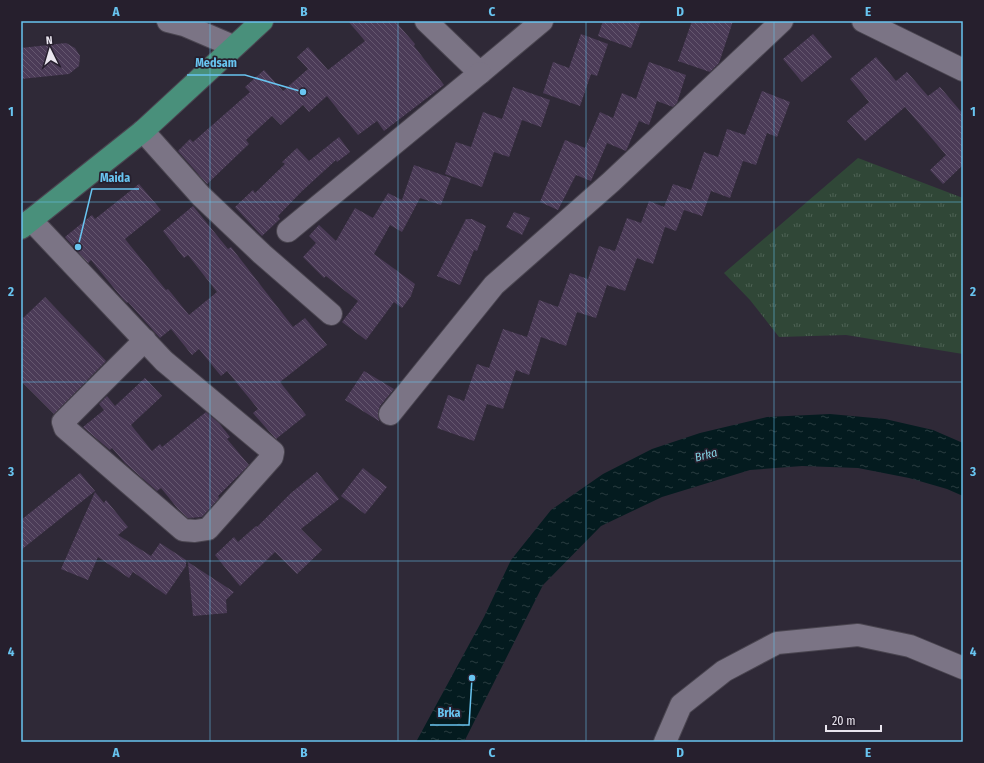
<svg xmlns="http://www.w3.org/2000/svg" width="984" height="763" font-family="'Fira Sans Condensed',sans-serif">
  <defs>
    <pattern id="grass-tufts" width="24" height="20" patternUnits="userSpaceOnUse"><rect width="24" height="20" fill="#304737"/><path d="M3 7l-1-3M5 7V3M7 7l1-3M15 17l-1-3M17 17v-4M19 17l1-3" fill="none" stroke="#4e6254"/></pattern>
    <pattern id="water-ripples" width="26" height="14" patternUnits="userSpaceOnUse"><rect width="26" height="14" fill="#041b1f"/><path d="M2 4q2-2 4 0t4 0M15 11q2-2 4 0t4 0" fill="none" stroke="#293c40"/></pattern>
    <pattern id="building-back-hatch" width="6" height="6" patternUnits="userSpaceOnUse"><rect width="6" height="6" fill="#4b3b57"/><path d="M-1 5l2 2M0 0l6 6M5-1l2 2" fill="none" stroke="#65576f"/></pattern>
  </defs>
  <rect width="100%" height="100%" fill="#2f2937"/>
  <polygon fill="url(#grass-tufts)" points="858,158 963,198 963,354 846,335 779,337 750,300 724,273"/>
  <polygon fill="url(#water-ripples)" points="830,414 885,419 933,430 963,443 963,496 947,489 909,478 858,468 802,466 750,470 662,497 601,526 543,585 464,742 416,742 484,617 511,560 551,510 603,474 652,449 700,433 767,417"/>
  <g fill="url(#building-back-hatch)">
    <polygon points="348,21 395,21 415,44 414,46 444,85 384,131 377,121 358,135 327,96 309,112 303,105 281,125 272,116 246,140 249,144 207,184 178,151 190,139 193,142 250,92 245,87 264,70 283,91 308,69 297,57 308,47 328,70 365,41"/>
    <polygon points="603,21 641,21 631,48 598,36"/>
    <polygon points="692,21 733,21 719,63 710,72 678,61"/>
    <polygon points="581,34 608,44 597,76 591,74 580,106 543,93 553,62 569,68"/>
    <polygon points="813,34 832,57 802,82 783,59"/>
    <polygon points="66,43 75,48 80,56 79,66 69,74 21,79 21,48"/>
    <polygon points="876,57 896,81 907,72 928,96 940,87 963,114 963,165 943,184 930,170 946,155 905,107 865,141 847,121 869,102 850,79"/>
    <polygon points="649,62 686,75 677,103 673,107 657,101 649,125 639,121 626,151 607,143 591,181 576,175 558,210 540,202 565,140 585,148 600,112 613,118 622,93 636,99"/>
    <polygon points="513,87 550,100 541,127 522,120 509,157 494,152 482,187 445,174 456,142 471,147 483,112 502,119"/>
    <polygon points="762,91 790,102 777,137 767,133 756,165 743,161 730,198 711,191 702,216 684,210 676,231 665,227 653,264 637,258 625,291 607,285 596,318 577,312 566,346 541,337 529,375 516,370 503,409 487,404 474,441 437,428 448,395 464,401 477,364 489,368 503,329 527,337 539,300 558,307 570,273 588,279 599,246 615,251 627,218 641,223 649,201 664,207 673,184 691,190 704,152 718,157 727,129 745,135"/>
    <polygon points="339,137 350,152 337,162 336,160 301,192 278,216 280,219 262,236 235,207 253,190 255,193 285,164 282,162 297,148 309,161"/>
    <polygon points="414,165 451,178 441,205 420,198 402,232 390,225 374,254 415,284 411,296 402,308 394,302 366,340 342,322 358,301 326,276 324,278 303,257 316,243 309,236 319,225 336,241 355,208 373,218 388,193 402,200"/>
    <polygon points="139,184 161,210 125,239 166,290 168,289 189,315 217,292 188,255 184,258 163,231 193,206 228,249 231,247 293,327 305,318 327,345 280,382 306,415 276,439 253,413 258,409 227,371 221,376 199,349 192,355 171,329 160,338 128,302 127,303 122,298 91,260 88,263 65,237 92,215 95,219"/>
    <polygon points="514,212 530,218 522,235 506,227"/>
    <polygon points="466,219 472,219 486,226 477,251 474,250 460,285 437,276"/>
    <polygon points="45,297 106,361 54,414 21,381 21,320"/>
    <polygon points="364,371 394,389 380,406 378,412 379,421 345,400"/>
    <polygon points="145,378 162,396 131,425 152,451 160,444 162,447 206,412 219,423 230,437 227,439 249,465 218,496 219,498 202,517 188,518 178,509 161,488 157,491 125,463 112,448 110,450 83,427 104,410 99,404 107,396 115,406"/>
    <polygon points="363,468 387,487 365,514 341,496"/>
    <polygon points="317,472 339,499 301,529 322,550 297,574 275,552 240,586 215,555 234,537 238,542 256,526 257,527 291,493"/>
    <polygon points="80,473 95,491 21,550 21,520"/>
    <polygon points="95,492 104,503 106,500 128,527 118,535 151,556 160,543 186,560 186,566 166,595 133,572 129,578 98,557 88,580 61,569"/>
    <polygon points="188,562 234,592 226,600 227,613 193,616"/>
  </g>
  <g fill="none" stroke-linecap="round" stroke-linejoin="round">
    <g stroke="#4a4550" stroke-width="24">
      <g id="minor">
        <polyline points="168,21 184,25 233,46"/>
        <polyline points="426,21 480,73 542,21"/>
        <polyline points="863,21 963,70"/>
        <polyline points="143,131 201,196 262,254 331,314"/>
        <polyline points="31,220 164,361 273,452 272,457 208,529 195,531 183,530 65,428 63,422 145,340"/>
        <polyline points="288,231 480,73"/>
        <polyline points="390,414 494,285 611,182 782,21"/>
        <polyline points="665,742 681,705 724,671 777,643 858,635 910,646 963,668"/>
      </g>
    </g>
    <g stroke="#4a4550" stroke-width="24">
      <polyline id="major" points="21,228 143,131 262,21"/>
    </g>
    <use href="#minor" stroke="#7b7485" stroke-width="22"/>
    <use href="#major" stroke="#49907b" stroke-width="22"/>
  </g>
  <path fill="none" stroke="#68c4f0" stroke-width="1" stroke-opacity="0.55" d="M210 21V742M398 21V742M586 21V742M774 21V742M21 202H963M21 382H963M21 561H963"/>
  <g text-anchor="middle" stroke-width="3.5" stroke-linejoin="round" paint-order="stroke">
    <g font-size="12" font-style="italic" fill="#83d2e2" stroke="#261f2d">
      <text transform="translate(706 455) rotate(-15)" y="4">Brka</text>
    </g>
  </g>
  <path fill="none" stroke="#68c4f0" stroke-width="1.5" d="M303 92L245 75H187M78 247L92 189H139M472 678L469 725H430"/>
  <g fill="#68c4f0" stroke="#261f2d" stroke-width="1.5">
    <circle cx="303" cy="92" r="4"/>
    <circle cx="78" cy="247" r="4"/>
    <circle cx="472" cy="678" r="4"/>
  </g>
  <g font-size="12" text-anchor="middle" font-weight="bold" fill="#68c4f0" stroke="#261f2d" stroke-width="3.5" stroke-linejoin="round" paint-order="stroke">
    <text x="216" y="67">Medsam</text>
    <text x="115" y="182">Maida</text>
    <text x="449" y="717">Brka</text>
  </g>
  <rect width="984" height="763" fill="none" stroke="#261f2d" stroke-width="44"/>
  <g transform="translate(50 50) rotate(355)" stroke="#261f2d" stroke-width="3" paint-order="stroke">
  <path d="M0-3L7 15L0 10L-7 15Z" fill="#eae6ef"/>
  <text y="-6" font-size="11" font-weight="bold" text-anchor="middle" fill="#eae6ef">N</text>
  </g>
  <path d="M826 725v6h55v-6" fill="none" stroke="#eae6ef" stroke-width="2"/>
  <text x="832" y="725" font-size="12" fill="#eae6ef" stroke="#261f2d" stroke-width="3" paint-order="stroke">20 m</text>
  <rect x="22" y="22" width="940" height="719" fill="none" stroke="#68c4f0" stroke-width="1.5"/>
  <g font-size="13" text-anchor="middle" font-weight="bold" fill="#68c4f0">
    <text x="116" y="16">A</text>
    <text x="304" y="16">B</text>
    <text x="492" y="16">C</text>
    <text x="680" y="16">D</text>
    <text x="868" y="16">E</text>
    <text x="11" y="116">1</text>
    <text x="973" y="116">1</text>
    <text x="11" y="296">2</text>
    <text x="973" y="296">2</text>
    <text x="11" y="476">3</text>
    <text x="973" y="476">3</text>
    <text x="11" y="656">4</text>
    <text x="973" y="656">4</text>
    <text x="116" y="757">A</text>
    <text x="304" y="757">B</text>
    <text x="492" y="757">C</text>
    <text x="680" y="757">D</text>
    <text x="868" y="757">E</text>
  </g>
</svg>
